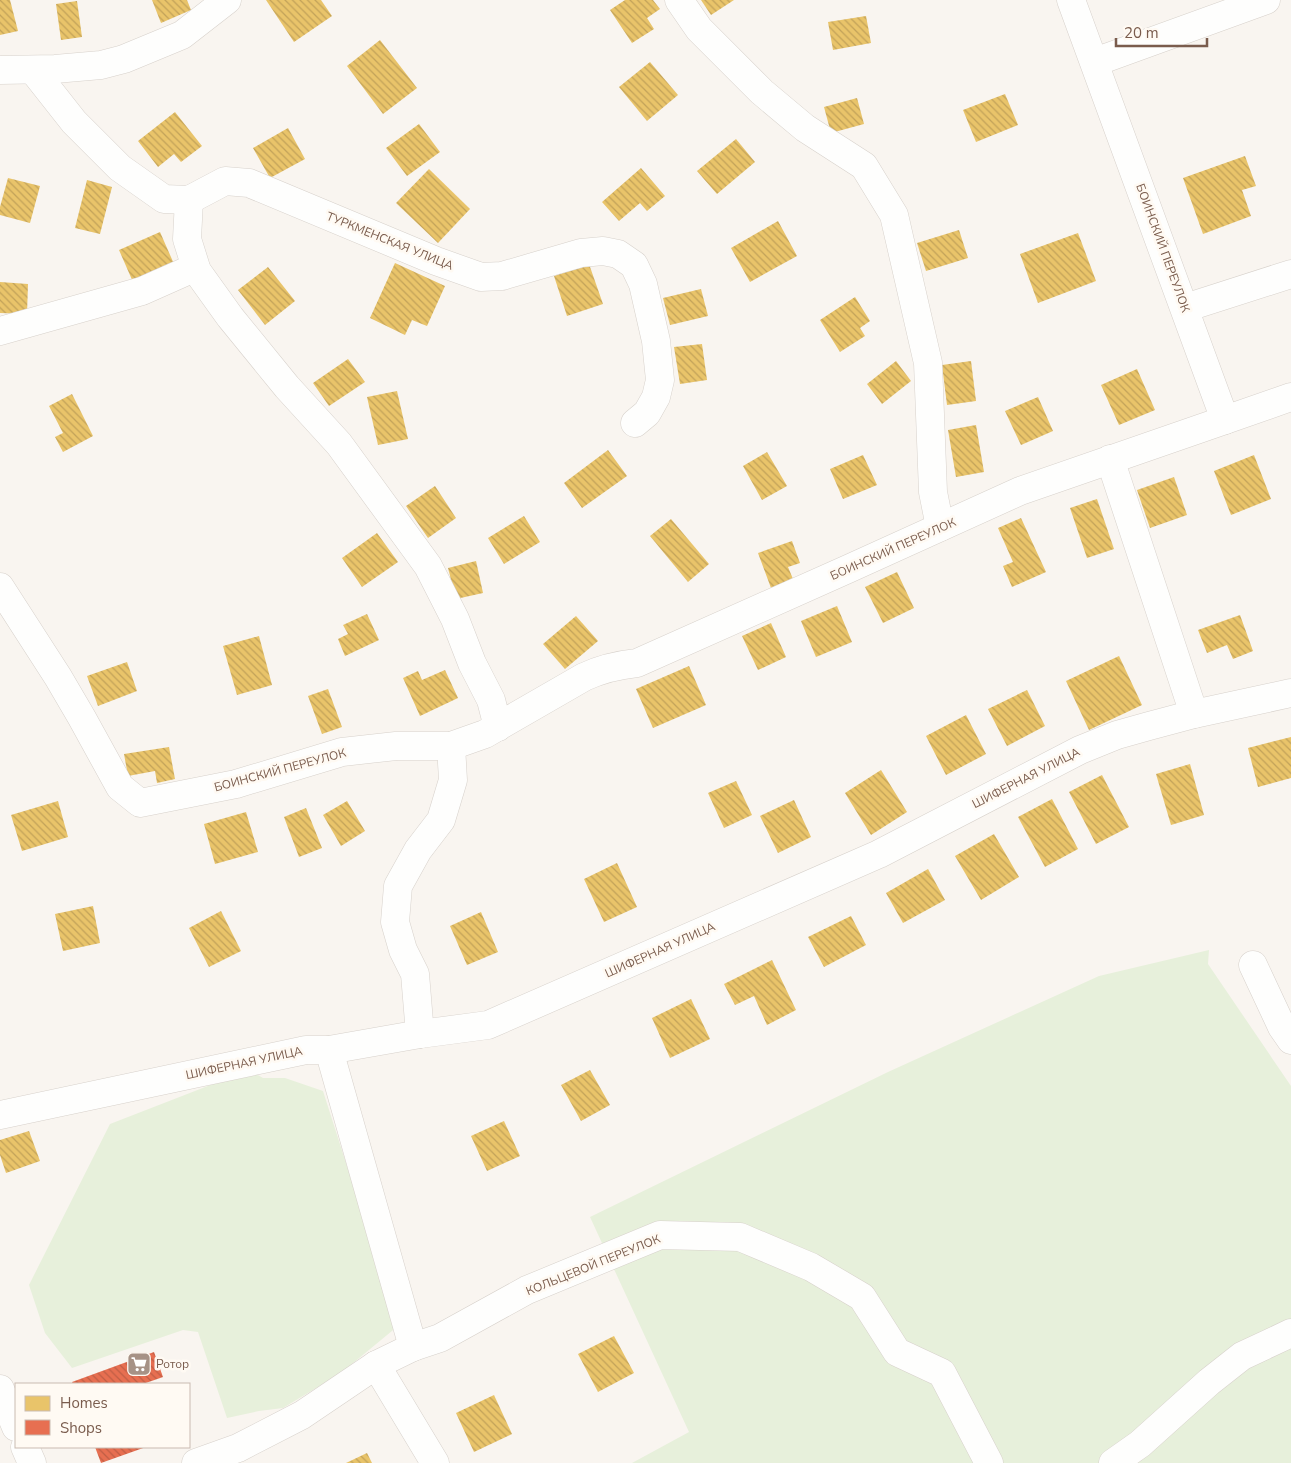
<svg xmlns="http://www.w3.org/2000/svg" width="1291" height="1463" font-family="'Nunito Sans',sans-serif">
  <defs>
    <pattern id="homes-back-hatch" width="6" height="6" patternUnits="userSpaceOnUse" patternTransform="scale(1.25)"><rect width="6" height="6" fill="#e9c46a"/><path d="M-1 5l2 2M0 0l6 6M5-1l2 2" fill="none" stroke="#c2a259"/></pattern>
    <pattern id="shops-back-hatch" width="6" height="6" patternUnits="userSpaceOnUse" patternTransform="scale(1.25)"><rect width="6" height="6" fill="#e76f51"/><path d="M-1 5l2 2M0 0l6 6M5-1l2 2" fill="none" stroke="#c05e45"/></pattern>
  </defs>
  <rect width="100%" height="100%" fill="#f9f5f0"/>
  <g fill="#e7f0db">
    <polygon points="1209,950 1208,964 1291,1086 1291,1463 632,1463 689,1432 590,1217 888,1072 1099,976"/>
    <polygon points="249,1070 263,1078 285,1078 323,1091 398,1326 341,1373 283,1408 259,1411 227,1418 198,1332 183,1330 72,1368 45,1333 29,1285 110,1124"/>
  </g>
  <g fill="url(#homes-back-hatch)">
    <polygon points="0,0 10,0 18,31 0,35"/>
    <polygon points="152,0 187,0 191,10 161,23"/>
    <polygon points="266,0 321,0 332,16 294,42"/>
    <polygon points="625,0 653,0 660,9 647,18 654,29 632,43 610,10"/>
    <polygon points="701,0 734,0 711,15"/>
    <polygon points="77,1 82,37 61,40 56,4"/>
    <polygon points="866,16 871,43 833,50 828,22"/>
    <polygon points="380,40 417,88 383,114 347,66"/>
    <polygon points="650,62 678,95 647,121 619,87"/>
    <polygon points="1005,94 1018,125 976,142 963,110"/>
    <polygon points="857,98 864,124 831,133 824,107"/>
    <polygon points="175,112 202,146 181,162 174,154 158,167 138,141"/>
    <polygon points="419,124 440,152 407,176 386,148"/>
    <polygon points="288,128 305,159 270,178 253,148"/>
    <polygon points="736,139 755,162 717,194 697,171"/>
    <polygon points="1245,156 1256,186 1242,190 1251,216 1203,234 1183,178"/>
    <polygon points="641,168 665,196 647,211 640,203 619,221 602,202"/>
    <polygon points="429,169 470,209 438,243 396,203"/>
    <polygon points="8,178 40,186 30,223 0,215 0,207"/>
    <polygon points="87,180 112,187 100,234 75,228"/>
    <polygon points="778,221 797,256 750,282 731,248"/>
    <polygon points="959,230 968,258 926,271 917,243"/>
    <polygon points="160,232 174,264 133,282 119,250"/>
    <polygon points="1078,233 1096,281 1038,303 1020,254"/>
    <polygon points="395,263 445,286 427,326 412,320 405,335 370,318"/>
    <polygon points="589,264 603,304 567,316 554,276"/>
    <polygon points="268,267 295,301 265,325 238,290"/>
    <polygon points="0,282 28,284 27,314 0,313"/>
    <polygon points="701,289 708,316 670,325 663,298"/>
    <polygon points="855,297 870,321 860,328 865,336 840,352 820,320"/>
    <polygon points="702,344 707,380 680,384 674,347"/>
    <polygon points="348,359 365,382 329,406 313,383"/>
    <polygon points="896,361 911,381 882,404 867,384"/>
    <polygon points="971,361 976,401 947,405 942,365"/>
    <polygon points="1137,369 1155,410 1119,425 1101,385"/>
    <polygon points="397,391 408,439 378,445 367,397"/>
    <polygon points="72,394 93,436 63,452 55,437 63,433 49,406"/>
    <polygon points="1038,397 1053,431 1021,445 1005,411"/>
    <polygon points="976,425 984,472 956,477 948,430"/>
    <polygon points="608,450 627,476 582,508 564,483"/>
    <polygon points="767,452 787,486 762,500 743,466"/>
    <polygon points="863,455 877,485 843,499 830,469"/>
    <polygon points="1254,455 1271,499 1231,515 1214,471"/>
    <polygon points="1174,477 1187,515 1150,528 1137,490"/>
    <polygon points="435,486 456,518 428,538 406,506"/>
    <polygon points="1097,499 1114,549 1087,558 1070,508"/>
    <polygon points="524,516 540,542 504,564 488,538"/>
    <polygon points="1021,518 1046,572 1012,587 1003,566 1013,562 998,528"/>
    <polygon points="671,519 709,564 688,582 650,536"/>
    <polygon points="377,533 398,562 362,587 342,558"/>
    <polygon points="792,541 800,563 788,567 793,579 771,588 758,553"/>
    <polygon points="476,561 483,593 456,599 448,568"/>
    <polygon points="897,572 914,608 883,623 865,587"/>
    <polygon points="837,606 852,642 816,657 801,621"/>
    <polygon points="367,614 379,640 345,656 338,639 348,634 343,625"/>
    <polygon points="1240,615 1253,651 1233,659 1227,645 1207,653 1198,630"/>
    <polygon points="576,616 598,641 565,669 543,644"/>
    <polygon points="771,623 786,657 758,670 742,636"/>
    <polygon points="259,636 272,685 237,695 223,646"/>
    <polygon points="1119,656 1142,705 1089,730 1066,681"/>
    <polygon points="127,662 137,691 98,706 87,676"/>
    <polygon points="689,666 706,705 653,728 636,689"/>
    <polygon points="445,670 458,698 420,716 403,678 418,671 422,680"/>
    <polygon points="328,689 342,727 322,734 308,696"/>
    <polygon points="1027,690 1045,726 1007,746 988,709"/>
    <polygon points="966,715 986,754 946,775 926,736"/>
    <polygon points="1291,737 1291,778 1258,787 1248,748"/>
    <polygon points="169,747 175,779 157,783 155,771 128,776 124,754"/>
    <polygon points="1190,764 1204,815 1171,825 1156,774"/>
    <polygon points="881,770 907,812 871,835 845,793"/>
    <polygon points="1102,775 1129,827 1096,844 1069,792"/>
    <polygon points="736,781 752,815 724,828 708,793"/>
    <polygon points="1052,799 1078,849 1045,867 1018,817"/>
    <polygon points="794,800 811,837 778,853 760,816"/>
    <polygon points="58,801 68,837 22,851 11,815"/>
    <polygon points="347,801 365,831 341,846 323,815"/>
    <polygon points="306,808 322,848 299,857 284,817"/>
    <polygon points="246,812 258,852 215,864 204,824"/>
    <polygon points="994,834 1019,877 981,900 955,856"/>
    <polygon points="617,863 637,907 604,922 584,879"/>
    <polygon points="928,869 945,900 903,923 886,893"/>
    <polygon points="93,906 100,943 63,951 55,914"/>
    <polygon points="221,911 241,951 209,967 189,928"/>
    <polygon points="481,912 498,952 467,965 450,926"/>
    <polygon points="851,916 866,945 824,967 808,937"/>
    <polygon points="772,960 796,1010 767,1025 754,996 735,1005 724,984"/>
    <polygon points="691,999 710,1039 670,1058 652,1018"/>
    <polygon points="590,1070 610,1105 581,1121 561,1085"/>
    <polygon points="504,1121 520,1156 487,1171 471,1136"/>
    <polygon points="29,1131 40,1161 6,1173 0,1155 0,1140"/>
    <polygon points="614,1336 634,1373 598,1392 578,1354"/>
    <polygon points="494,1395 512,1434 474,1452 456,1413"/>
    <polygon points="367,1453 372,1463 346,1463"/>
  </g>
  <g fill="url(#shops-back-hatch)">
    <polygon points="154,1352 163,1377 143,1384 73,1384 72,1382"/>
    <polygon points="95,1447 146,1447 101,1463"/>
  </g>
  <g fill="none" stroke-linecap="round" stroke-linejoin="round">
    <g stroke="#d7d1cb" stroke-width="29">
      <g id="street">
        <polyline points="679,0 699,29 762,92 805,128 864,166 894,215 928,363 933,492 940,527"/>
        <polyline points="1095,62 1266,0"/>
        <polyline points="0,70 55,69 101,65 124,59 182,35 227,0"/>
        <polyline points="33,70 74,122 120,168 164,199 189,200 225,181 249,183 436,261 481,277 502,276 581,253 603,251 618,254 634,265 643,284 656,341 660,380 656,397 647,413 635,423"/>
        <polyline points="189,200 187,239 197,271 230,317 287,387 339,444 428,566 455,619 472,663 491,700 498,727"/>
        <polyline points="1185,308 1291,274"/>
        <polyline points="0,331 142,291 187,271 197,271"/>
        <polyline points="1225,420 1291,397"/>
        <polyline points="1110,459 1194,714"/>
        <path d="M0 587 58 677 82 718 120 787 140 803 236 784 342 752 396 746H451L485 734 584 677C601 669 618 665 637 663L848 569 1020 491 1225 420 1071 0"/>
        <polyline points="1253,965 1282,1027 1291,1040"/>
        <polyline points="420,1034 415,974 403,950 395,922 398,886 418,850 441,820 453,780 451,746"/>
        <polyline points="329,1050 413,1347"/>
        <polyline points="0,1115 306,1050 329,1050 420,1034 488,1025 879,854 1080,750 1117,735 1149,726 1194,714 1291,693"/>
        <polyline points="376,1365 435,1463"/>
        <polyline points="0,1389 16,1427"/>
        <polyline points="25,1447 32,1463"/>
        <polyline points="196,1463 238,1448 302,1415 376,1365 413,1347 440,1338 527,1290 660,1235 740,1237 811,1267 862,1297 897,1352 942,1373 989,1463"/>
        <polyline points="1113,1463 1140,1444 1209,1382 1242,1356 1291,1333"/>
      </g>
    </g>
    <use href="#street" stroke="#fefefd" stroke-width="28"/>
  </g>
  <defs>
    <g id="supermarket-square" transform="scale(1.25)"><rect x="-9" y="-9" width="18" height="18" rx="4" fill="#a69286" stroke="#fffaf3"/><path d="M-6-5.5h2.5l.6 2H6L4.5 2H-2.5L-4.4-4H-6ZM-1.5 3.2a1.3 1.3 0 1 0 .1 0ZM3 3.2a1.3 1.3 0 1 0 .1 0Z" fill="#fff"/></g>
  </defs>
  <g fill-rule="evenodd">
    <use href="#supermarket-square" x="139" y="1364"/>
  </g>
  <g text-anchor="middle" stroke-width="5" stroke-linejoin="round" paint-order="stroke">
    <g font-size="12" fill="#7a5c4d" stroke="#fffaf3">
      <text transform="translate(390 241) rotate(22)" y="4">ТУРКМЕНСКАЯ УЛИЦА</text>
      <text transform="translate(1163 248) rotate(70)" y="4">БОИНСКИЙ ПЕРЕУЛОК</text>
      <text transform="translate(893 549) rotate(-24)" y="4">БОИНСКИЙ ПЕРЕУЛОК</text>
      <text transform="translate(280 770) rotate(-15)" y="4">БОИНСКИЙ ПЕРЕУЛОК</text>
      <text transform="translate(1026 778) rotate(-27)" y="4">ШИФЕРНАЯ УЛИЦА</text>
      <text transform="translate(660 950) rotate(-24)" y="4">ШИФЕРНАЯ УЛИЦА</text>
      <text transform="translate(244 1063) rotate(-12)" y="4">ШИФЕРНАЯ УЛИЦА</text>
      <text transform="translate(593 1265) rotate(-22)" y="4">КОЛЬЦЕВОЙ ПЕРЕУЛОК</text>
    </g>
    <g font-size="12" fill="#7a5c4d" stroke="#fffaf3" text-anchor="start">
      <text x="156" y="1368">Poтор</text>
    </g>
  </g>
  <rect x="15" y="1383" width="175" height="65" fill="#fffaf3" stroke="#cabbb1"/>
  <rect x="25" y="1396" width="25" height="15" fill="#e9c46a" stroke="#cabbb1"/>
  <text x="60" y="1408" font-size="15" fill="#7a5c4d">Homes</text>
  <rect x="25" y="1420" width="25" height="15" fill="#e76f51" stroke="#cabbb1"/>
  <text x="60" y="1433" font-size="15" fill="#7a5c4d">Shops</text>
  <path d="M1116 38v8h91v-8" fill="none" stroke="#7a5c4d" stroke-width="2.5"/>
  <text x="1124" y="38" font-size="15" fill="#7a5c4d" stroke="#fffaf3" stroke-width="4" paint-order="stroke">20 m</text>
</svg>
